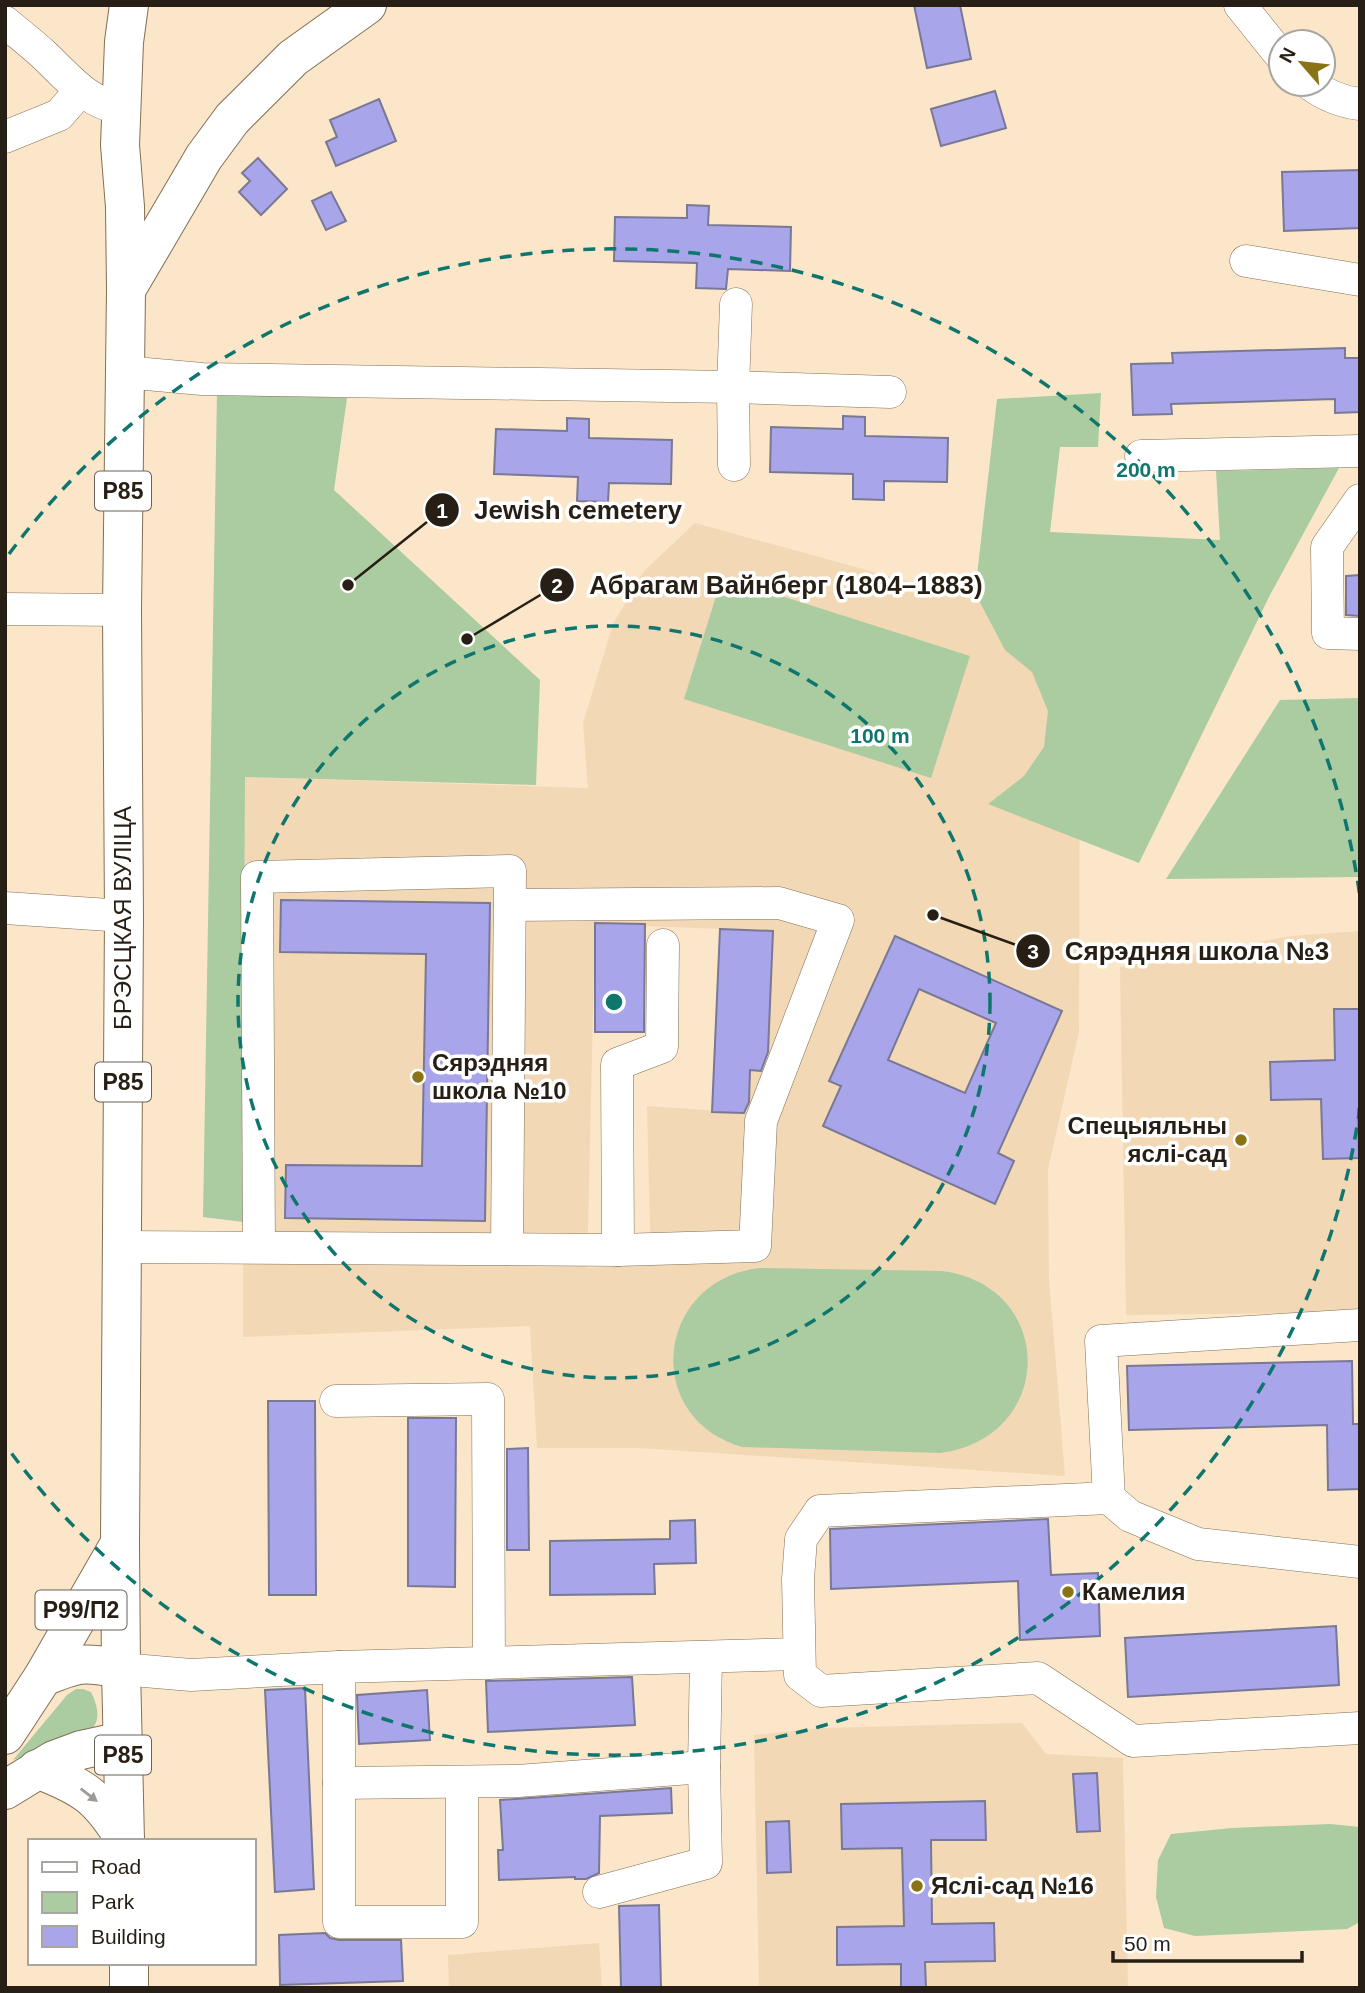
<svg xmlns="http://www.w3.org/2000/svg" width="1365" height="1993" font-family="Helvetica,sans-serif">
  <rect width="100%" height="100%" fill="#fbe6c9"/>
  <g fill="#f2d8b5" fill-rule="evenodd">
    <path d="M695 523 1005 608 1080 694 1079 1032 1048 1169 1049 1279 1065 1476 639 1448H537L530 1326 243 1337 245 777 588 788 583 723 613 624 644 571ZM595 924 773 931 767 1070H750L748 1113 647 1106 651 1265 587 1268Z"/>
    <polygon points="1360,931 1360,1312 1126,1315 1120,967 1291,936"/>
    <polygon points="1022,1723 1046,1754 1123,1758 1128,1988 759,1988 754,1735 822,1728"/>
    <polygon points="599,1943 602,1988 449,1988 448,1955"/>
  </g>
  <g fill="#aacca0">
    <polygon points="217,393 347,398 334,490 540,680 536,785 245,777 243,1222 203,1217"/>
    <polygon points="1101,393 1098,447 1060,447 1050,532 1220,540 1216,471 1339,468 1270,595 1139,863 988,804 1024,776 1044,747 1048,711 1032,672 1005,650 975,593 997,399"/>
    <polygon points="722,577 970,656 931,778 684,699"/>
    <polygon points="1360,698 1360,877 1166,879 1280,700"/>
    <path d="M760 1268 942 1271C1057 1286 1056 1438 940 1453L742 1447C641 1418 655 1280 760 1268Z"/>
    <path d="M76 1689H83L91 1692C109 1729 87 1735 57 1745 42 1750 28 1755 13 1760L67 1695Z"/>
    <polygon points="1330,1824 1360,1827 1360,1922 1347,1929 1195,1936 1164,1928 1156,1897 1158,1860 1171,1834 1232,1828"/>
  </g>
  <g fill="#a8a5ea" stroke="#797895" stroke-width="2" fill-rule="evenodd">
    <polygon points="914,5 960,5 971,59 927,68"/>
    <polygon points="995,91 1006,128 941,146 931,109"/>
    <polygon points="379,99 396,141 336,166 326,142 337,137 330,120"/>
    <polygon points="258,158 287,189 261,215 239,192 250,181 242,173"/>
    <polygon points="1360,170 1360,228 1284,231 1282,172"/>
    <polygon points="331,192 346,221 326,230 312,201"/>
    <polygon points="687,205 709,206 708,225 791,227 790,271 728,269 726,289 696,288 697,263 614,261 615,217 687,218"/>
    <polygon points="1345,348 1345,358 1360,358 1360,412 1335,413 1335,399 1171,404 1172,414 1133,415 1131,364 1173,363 1172,353"/>
    <polygon points="843,416 865,417 865,436 948,438 947,482 884,481 884,500 853,499 853,474 770,472 771,427 843,429"/>
    <polygon points="567,418 589,419 589,438 672,440 671,484 609,483 608,502 577,501 578,477 494,474 496,429 567,431"/>
    <polygon points="1360,575 1360,616 1346,615 1346,576"/>
    <polygon points="281,900 490,903 485,1221 285,1218 286,1165 422,1166 426,954 280,952"/>
    <polygon points="595,923 645,924 644,1032 595,1032"/>
    <polygon points="720,929 773,931 768,1052 761,1071 750,1070 749,1102 744,1113 712,1112"/>
    <path d="M895 936 1062 1011 998 1153 1014 1161 995 1204 823 1126 841 1086 829 1081ZM919 989 996 1023 965 1093 888 1060Z"/>
    <polygon points="1334,1009 1360,1009 1360,1109 1358,1109 1359,1158 1323,1159 1321,1099 1271,1100 1270,1062 1335,1060"/>
    <polygon points="1352,1361 1353,1424 1360,1424 1360,1489 1328,1490 1327,1425 1129,1430 1127,1366"/>
    <polygon points="268,1401 315,1401 316,1595 269,1595"/>
    <polygon points="408,1418 456,1418 455,1587 408,1586"/>
    <polygon points="528,1448 529,1550 507,1550 507,1449"/>
    <polygon points="1048,1519 1051,1575 1098,1573 1100,1636 1020,1640 1018,1581 831,1589 830,1529"/>
    <polygon points="695,1520 696,1563 654,1564 655,1594 550,1595 550,1541 670,1539 670,1521"/>
    <polygon points="1336,1626 1339,1685 1128,1697 1125,1638"/>
    <polygon points="632,1677 635,1725 488,1732 486,1681"/>
    <polygon points="305,1688 314,1889 275,1892 265,1690"/>
    <polygon points="427,1690 430,1740 359,1744 357,1695"/>
    <polygon points="1097,1773 1100,1831 1077,1832 1073,1774"/>
    <polygon points="671,1788 672,1813 600,1816 599,1873 586,1879 575,1879 575,1877 499,1880 498,1850 503,1850 500,1800"/>
    <polygon points="985,1801 986,1840 931,1840 932,1924 994,1923 995,1961 925,1962 926,1988 901,1988 901,1964 837,1965 837,1927 904,1926 902,1848 842,1849 841,1804"/>
    <polygon points="789,1821 791,1872 767,1873 766,1822"/>
    <polygon points="659,1905 661,1988 621,1988 619,1906"/>
    <polygon points="325,1933 330,1938 339,1940 401,1940 403,1981 280,1985 279,1935"/>
  </g>
  <g fill="none" stroke-linecap="round" stroke-linejoin="round">
    <g stroke="#826f55" stroke-width="33">
      <g id="minor">
        <polyline points="1240,5 1281,56"/>
        <path d="M5 22C18 33 31 43 43 54 69 78 84 101 122 109"/>
        <path d="M1310 84C1325 95 1342 102 1360 104"/>
        <polyline points="5,137 59,115 80,91"/>
        <polyline points="1246,261 1360,280"/>
        <polyline points="124,372 202,379 733,387 890,392"/>
        <polyline points="1141,456 1360,451"/>
        <polyline points="734,465 733,387 736,304"/>
        <polyline points="1360,500 1327,547 1328,633 1360,634"/>
        <polyline points="5,609 122,610"/>
        <polyline points="5,908 124,916"/>
        <polyline points="122,1247 618,1250 755,1246 761,1121 838,920 779,903 510,905"/>
        <polyline points="259,1247 257,877 510,871 507,1249"/>
        <polyline points="618,1250 617,1064 662,1047 663,945"/>
        <polyline points="1360,1325 1101,1341 1109,1498 820,1511 801,1539 798,1579 800,1675 821,1691 1038,1678 1133,1741 1360,1728"/>
        <polyline points="336,1401 488,1399 489,1663"/>
        <polyline points="1109,1498 1130,1516 1198,1544 1360,1562"/>
        <polyline points="339,1667 339,1922 462,1922 462,1782"/>
        <polyline points="121,1669 191,1675 339,1667 798,1654"/>
        <polyline points="339,1783 518,1781 704,1767"/>
        <polyline points="599,1892 706,1863 704,1767 706,1657"/>
      </g>
    </g>
    <g stroke="#826f55" stroke-width="40">
      <g id="major">
        <polyline points="126,290 204,157 232,119 293,58 367,5"/>
        <path d="M43 1677C79 1662 83 1662 121 1669"/>
        <polyline points="5,1735 43,1677 119,1545"/>
        <path d="M37 1769C84 1787 99 1797 125 1840"/>
        <polyline points="5,1790 54,1760 81,1750 122,1741"/>
        <polyline points="125,1841 121,1669 120,1544 124,916 122,610 126,290 125,207 120,145 124,42 129,5"/>
        <polyline points="129,1963 129,1988"/>
      </g>
    </g>
    <use href="#minor" stroke="#fff" stroke-width="32"/>
    <use href="#major" stroke="#fff" stroke-width="38"/>
  </g>
  <defs><path id="oneway-solid" d="M-6-.8H1V-3.2L6.5 0L1 3.2V.8H-6Z" transform="scale(1.75)"/></defs>
  <use fill="#9e9a96" href="#oneway-solid" transform="translate(89 1795) rotate(38)"/>
  <g fill="none" stroke="#0f766e" stroke-width="3.5" stroke-dasharray="12 9">
    <circle cx="614" cy="1002" r="376"/>
    <path d="M1360 1107A753 753 0 0 1 9 1450M9 554A753 753 0 0 1 1360 897"/>
  </g>
  <g fill="#897315" stroke="#fff" stroke-width="2.5">
    <circle cx="418" cy="1077" r="7"/>
    <circle cx="1241" cy="1140" r="7"/>
    <circle cx="1068" cy="1592" r="7"/>
    <circle cx="917" cy="1886" r="7"/>
  </g>
  <g text-anchor="middle" stroke-width="7" stroke-linejoin="round" paint-order="stroke">
    <g fill="#fff" stroke="#68625b" stroke-width="2">
      <rect x="95" y="471.5" width="56" height="39" rx="5"/>
      <rect x="95" y="1062.5" width="56" height="39" rx="5"/>
      <rect x="35.5" y="1590.5" width="91" height="39" rx="5"/>
      <rect x="95" y="1735.5" width="56" height="39" rx="5"/>
    </g>
    <g font-size="23" font-weight="bold" fill="#271f15">
      <text x="123" y="499">Р85</text>
      <text x="123" y="1090">Р85</text>
      <text x="81" y="1618">Р99/П2</text>
      <text x="123" y="1763">Р85</text>
    </g>
    <g font-size="24" fill="#271f15" stroke="#fff">
      <text transform="translate(123 918) rotate(-90)" y="8">БРЭСЦКАЯ ВУЛІЦА</text>
    </g>
    <g font-size="24" font-weight="bold" fill="#271f15" stroke="#fff" text-anchor="start">
      <text x="432" y="1071">Сярэдняя<tspan x="432" dy="28">школа №10</tspan></text>
      <text x="1227" y="1134" text-anchor="end">Спецыяльны<tspan x="1227" dy="28">яслі-сад</tspan></text>
      <text x="1082" y="1600">Камелия</text>
      <text x="931" y="1894">Яслі-сад №16</text>
    </g>
  </g>
  <circle cx="614" cy="1002" r="10" fill="#0f766e" stroke="#fff" stroke-width="3.5"/>
  <g font-size="21" text-anchor="middle" font-weight="bold" fill="#0f766e" stroke="#fff" stroke-width="7" stroke-linejoin="round" paint-order="stroke">
    <text x="1146" y="477">200 m</text>
    <text x="880" y="743">100 m</text>
  </g>
  <path fill="none" stroke="#271f15" stroke-width="2.5" d="M348 585L442 510M467 639L557 585M933 915L1033 951"/>
  <g fill="#271f15" stroke="#fff" stroke-width="2.5">
    <circle cx="348" cy="585" r="7"/>
    <circle cx="467" cy="639" r="7"/>
    <circle cx="933" cy="915" r="7"/>
    <circle cx="442" cy="510" r="18"/>
    <circle cx="557" cy="585" r="18"/>
    <circle cx="1033" cy="951" r="18"/>
  </g>
  <g font-size="21" text-anchor="middle" font-weight="bold" fill="#fff">
    <text x="442" y="518">1</text>
    <text x="557" y="593">2</text>
    <text x="1033" y="959">3</text>
  </g>
  <g font-size="26" text-anchor="middle" font-weight="bold" fill="#271f15" stroke="#fff" stroke-width="7" stroke-linejoin="round" paint-order="stroke">
    <text x="578" y="519">Jewish cemetery</text>
    <text x="786" y="594">Абрагам Вайнберг (1804–1883)</text>
    <text x="1197" y="960">Сярэдняя школа №3</text>
  </g>
  <rect width="1365" height="1993" fill="none" stroke="#271f15" stroke-width="14"/>
  <rect x="28" y="1839" width="228" height="126" fill="#ffffff" stroke="#a9a5a1" stroke-width="2"/>
  <rect x="42" y="1862" width="35" height="10" fill="#ffffff" stroke="#a9a5a1" stroke-width="2"/>
  <text x="91" y="1874" font-size="21" fill="#271f15">Road</text>
  <rect x="42" y="1892" width="35" height="21" fill="#aacca0" stroke="#a9a5a1" stroke-width="2"/>
  <text x="91" y="1909" font-size="21" fill="#271f15">Park</text>
  <rect x="42" y="1926" width="35" height="21" fill="#a8a5ea" stroke="#a9a5a1" stroke-width="2"/>
  <text x="91" y="1944" font-size="21" fill="#271f15">Building</text>
  <g transform="translate(1302 63) rotate(298)"><circle r="33" fill="#ffffff" stroke="#a9a5a1" stroke-width="2"/>
  <path d="M0-5L12 26L0 18L-12 26Z" fill="#897315"/>
  <text y="-10" font-size="19" font-weight="bold" text-anchor="middle" fill="#271f15">N</text>
  </g>
  <path d="M1113 1951v10h189v-10" fill="none" stroke="#271f15" stroke-width="3.5"/>
  <text x="1124" y="1951" font-size="21" fill="#271f15" stroke="#ffffff" stroke-width="5" paint-order="stroke">50 m</text>
</svg>
